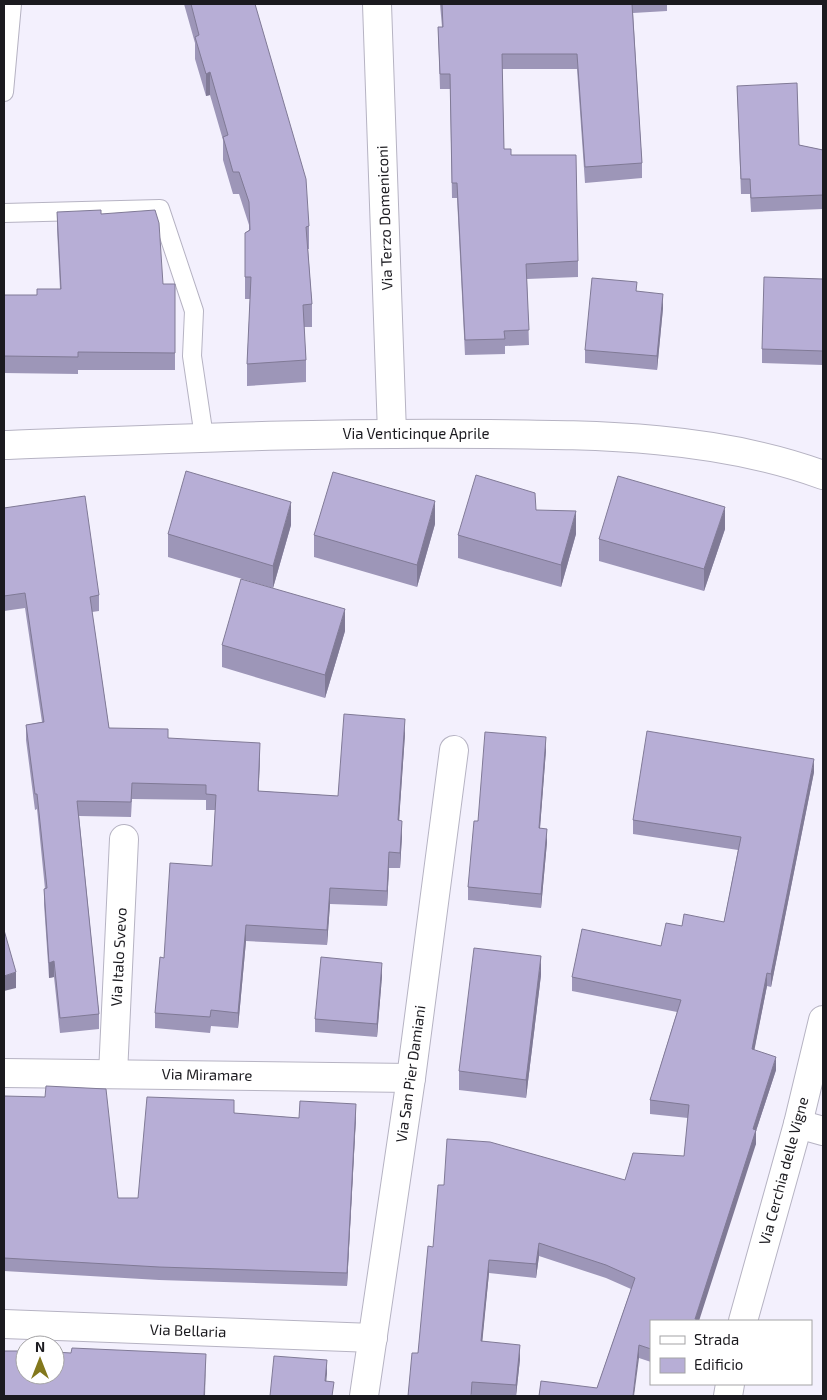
<svg xmlns="http://www.w3.org/2000/svg" width="827" height="1400" font-family="'Exo 2',sans-serif">
  <rect width="100%" height="100%" fill="#f3f0fd"/>
  <g fill="none" stroke-linecap="round" stroke-linejoin="round">
    <g stroke="#b6b3c3" stroke-width="20">
      <g id="lane">
        <polyline points="4,92 12,4"/>
        <polyline points="4,213 160,209 194,311 192,356 204,437"/>
      </g>
    </g>
    <g stroke="#b6b3c3" stroke-width="30">
      <g id="street">
        <polyline points="377,4 392,433"/>
        <path d="M4 445C165 439 326 432 488 434 600 435 717 436 823 475"/>
        <polyline points="4,1073 411,1078"/>
        <polyline points="113,1074 124,839"/>
        <polyline points="798,1124 823,1131"/>
        <polyline points="743,1321 798,1124 823,1020"/>
        <polyline points="4,1324 373,1338"/>
        <polyline points="364,1396 411,1078 454,750"/>
        <polyline points="728,1396 730,1384"/>
      </g>
    </g>
    <use href="#lane" stroke="#fff" stroke-width="18"/>
    <use href="#street" stroke="#fff" stroke-width="28"/>
  </g>
  <g fill="#9d96b8">
    <polygon points="184,4 255,4 309,226 309,249 308,249 312,304 312,327 304,327 306,360 306,382 247,386 247,364 250,299 245,299 245,233 249,230 249,225 239,194 233,194 223,160 223,140 210,95 206,96 195,59 195,43"/>
    <polygon points="440,4 667,4 667,11 633,13 642,163 642,178 585,183 577,69 502,69 504,149 511,155 578,261 578,277 527,279 529,345 505,346 505,354 465,355 457,198 452,198 450,89 440,89 438,27 442,27"/>
    <polygon points="737,86 799,145 823,150 823,209 751,212 750,194 741,194"/>
    <polygon points="57,212 101,214 163,284 175,284 175,370 78,370 78,374 4,373 4,295 37,295 60,289 57,229"/>
    <polygon points="823,279 823,365 762,363 762,349"/>
    <polygon points="637,291 663,308 657,370 585,363 585,350"/>
    <polygon points="4,508 99,595 99,611 92,612 109,728 168,738 260,758 258,791 338,796 405,734 399,820 402,836 400,868 389,868 387,906 330,904 327,945 246,941 238,1028 211,1026 210,1033 155,1028 155,1013 164,958 212,866 215,810 206,810 206,800 132,799 131,817 79,816 99,1014 99,1029 60,1033 54,977 49,978 44,904 44,889 45,889 37,809 35,810 26,740 26,725 42,722 25,608 4,611"/>
    <polygon points="536,510 576,534 561,587 458,558 458,535"/>
    <polygon points="435,524 417,587 314,557 314,535"/>
    <polygon points="291,525 273,588 168,557 168,534"/>
    <polygon points="725,529 704,591 599,561 599,539"/>
    <polygon points="345,631 325,698 222,667 222,645"/>
    <polygon points="546,750 540,828 547,842 541,908 468,900 468,887 478,821"/>
    <polygon points="814,772 771,987 767,986 754,1050 776,1070 756,1131 756,1144 651,1321 651,1362 639,1358 597,1388 631,1289 606,1278 539,1256 536,1278 489,1273 482,1341 520,1359 516,1396 486,1396 472,1395 418,1353 433,1247 625,1180 684,1156 688,1118 650,1114 650,1100 677,1012 572,991 572,977 661,946 682,926 724,922 738,850 633,834 633,820"/>
    <polygon points="541,975 526,1098 459,1090 459,1071"/>
    <polygon points="382,976 377,1037 315,1032 315,1019"/>
    <polygon points="4,1096 118,1198 138,1198 234,1113 299,1118 356,1117 347,1286 159,1280 4,1271"/>
  </g>
  <g fill="#807a96">
    <polygon points="210,72 210,95 206,96 206,74"/>
    <polygon points="663,294 663,308 657,370 657,356"/>
    <polygon points="435,501 435,524 417,587 417,565"/>
    <polygon points="291,502 291,525 273,588 273,566"/>
    <polygon points="725,507 725,529 704,591 704,569"/>
    <polygon points="576,511 576,534 561,587 561,565"/>
    <polygon points="345,609 345,631 325,698 325,675"/>
    <polygon points="405,719 405,734 398,836 398,820"/>
    <polygon points="546,737 546,750 539,841 539,828"/>
    <polygon points="260,743 260,758 258,807 258,791"/>
    <polygon points="814,759 814,772 771,987 771,974"/>
    <polygon points="402,821 402,836 400,868 400,853"/>
    <polygon points="547,829 547,842 541,908 541,894"/>
    <polygon points="389,852 389,868 387,906 387,891"/>
    <polygon points="330,888 330,904 327,945 327,930"/>
    <polygon points="246,925 246,941 238,1028 238,1013"/>
    <polygon points="541,956 541,975 526,1098 526,1080"/>
    <polygon points="54,961 54,977 49,978 49,963"/>
    <polygon points="382,963 382,976 377,1037 377,1024"/>
    <polygon points="16,972 16,988 4,991 4,976"/>
    <polygon points="767,973 767,986 752,1062 752,1049"/>
    <polygon points="776,1057 776,1070 756,1131 756,1144 699,1321 695,1321 695,1319 753,1129"/>
    <polygon points="356,1104 356,1117 347,1286 347,1273"/>
    <polygon points="539,1243 539,1256 536,1278 536,1264"/>
    <polygon points="489,1260 489,1273 481,1355 481,1341"/>
    <polygon points="520,1345 520,1359 516,1396 516,1385"/>
    <polygon points="639,1345 639,1358 634,1396 633,1396"/>
    <polygon points="206,1354 205,1396 204,1396"/>
    <polygon points="327,1360 327,1374 325,1395 325,1381"/>
  </g>
  <g fill="#b7aed6" stroke="#807a96">
    <polygon points="191,4 255,4 306,179 309,226 306,227 312,304 303,305 306,360 247,364 251,277 245,277 245,233 250,230 249,202 239,172 233,172 223,137 228,135 210,72 206,74 195,37 199,35"/>
    <polygon points="442,4 632,4 642,163 585,167 577,54 502,54 504,149 511,149 511,155 576,155 578,261 526,264 529,330 504,331 505,339 465,340 457,183 452,183 450,74 440,74 438,27 443,27"/>
    <polygon points="797,83 799,145 823,150 823,195 751,198 750,179 741,179 737,86"/>
    <polygon points="101,210 101,214 155,210 159,223 163,284 175,284 175,353 78,352 78,357 4,356 4,295 37,295 37,289 61,289 57,212"/>
    <polygon points="764,277 823,279 823,351 762,349"/>
    <polygon points="592,278 637,282 636,291 663,294 657,356 585,350"/>
    <polygon points="186,471 291,502 273,566 168,534"/>
    <polygon points="333,472 435,501 417,565 314,535"/>
    <polygon points="476,475 535,493 536,510 576,511 561,565 458,535"/>
    <polygon points="618,476 725,507 704,569 599,539"/>
    <polygon points="85,496 99,595 90,597 109,728 168,729 168,738 260,743 258,791 338,796 344,714 405,719 398,820 402,821 400,853 389,852 387,891 330,888 327,930 246,925 238,1013 211,1010 210,1017 155,1013 160,957 164,958 170,863 212,866 216,795 206,794 206,785 132,783 131,802 77,801 99,1014 60,1018 54,961 49,963 44,889 47,888 37,794 35,794 26,725 44,722 25,593 4,596 4,508"/>
    <polygon points="241,579 345,609 325,675 222,645"/>
    <polygon points="647,731 814,759 771,974 767,973 752,1049 776,1057 753,1129 756,1130 695,1319 698,1320 698,1321 651,1321 651,1349 639,1345 633,1396 539,1396 541,1381 597,1388 635,1278 606,1265 539,1243 536,1264 489,1260 481,1341 520,1345 516,1385 472,1382 471,1396 408,1396 412,1353 418,1353 428,1246 433,1247 438,1185 444,1185 447,1139 490,1142 625,1180 633,1153 684,1156 689,1105 650,1100 681,1000 572,977 582,929 661,946 666,923 682,926 684,914 724,922 741,837 633,820"/>
    <polygon points="485,732 546,737 539,828 547,829 541,894 468,887 474,821 478,821"/>
    <polygon points="4,930 16,972 4,976"/>
    <polygon points="474,948 541,956 526,1080 459,1071"/>
    <polygon points="321,957 382,963 377,1024 315,1019"/>
    <polygon points="46,1086 106,1089 118,1198 138,1198 147,1097 234,1100 234,1113 299,1118 300,1101 356,1104 347,1273 159,1267 4,1258 4,1096 45,1097"/>
    <polygon points="72,1348 206,1354 204,1396 4,1396 4,1351 25,1351 25,1375 55,1375 55,1352 71,1353"/>
    <polygon points="274,1356 327,1360 325,1381 334,1382 332,1396 270,1396"/>
  </g>
  <g text-anchor="middle" stroke-width="4" stroke-linejoin="round" paint-order="stroke">
    <g font-size="15" fill="#1b1a1f" stroke="#fff">
      <text transform="translate(385 218) rotate(-92)" y="5">Via Terzo Domeniconi</text>
      <text x="416" y="439">Via Venticinque Aprile</text>
      <text transform="translate(119 957) rotate(-87)" y="5">Via Italo Svevo</text>
      <text transform="translate(411 1074) rotate(-82)" y="5">Via San Pier Damiani</text>
      <text transform="translate(207 1075) rotate(1)" y="5">Via Miramare</text>
      <text transform="translate(784 1171) rotate(-75)" y="5">Via Cerchia delle Vigne</text>
      <text transform="translate(188 1331) rotate(2)" y="5">Via Bellaria</text>
    </g>
  </g>
  <rect width="827" height="1400" fill="none" stroke="#1b1a1f" stroke-width="10"/>
  <rect x="650" y="1320" width="162" height="65" fill="#ffffff" stroke="#a4a3a5"/>
  <rect x="660" y="1336" width="25" height="8" fill="#ffffff" stroke="#a4a3a5"/>
  <text x="694" y="1345" font-size="15" fill="#1b1a1f">Strada</text>
  <rect x="660" y="1358" width="25" height="15" fill="#b7aed6" stroke="#a4a3a5"/>
  <text x="694" y="1370" font-size="15" fill="#1b1a1f">Edificio</text>
  <g transform="translate(40 1360)"><circle r="24" fill="#ffffff" stroke="#a4a3a5"/>
  <path d="M0-4L9 19L0 12L-9 19Z" fill="#83781c"/>
  <text y="-8" font-size="14" font-weight="bold" text-anchor="middle" fill="#1b1a1f">N</text>
  </g>
</svg>
